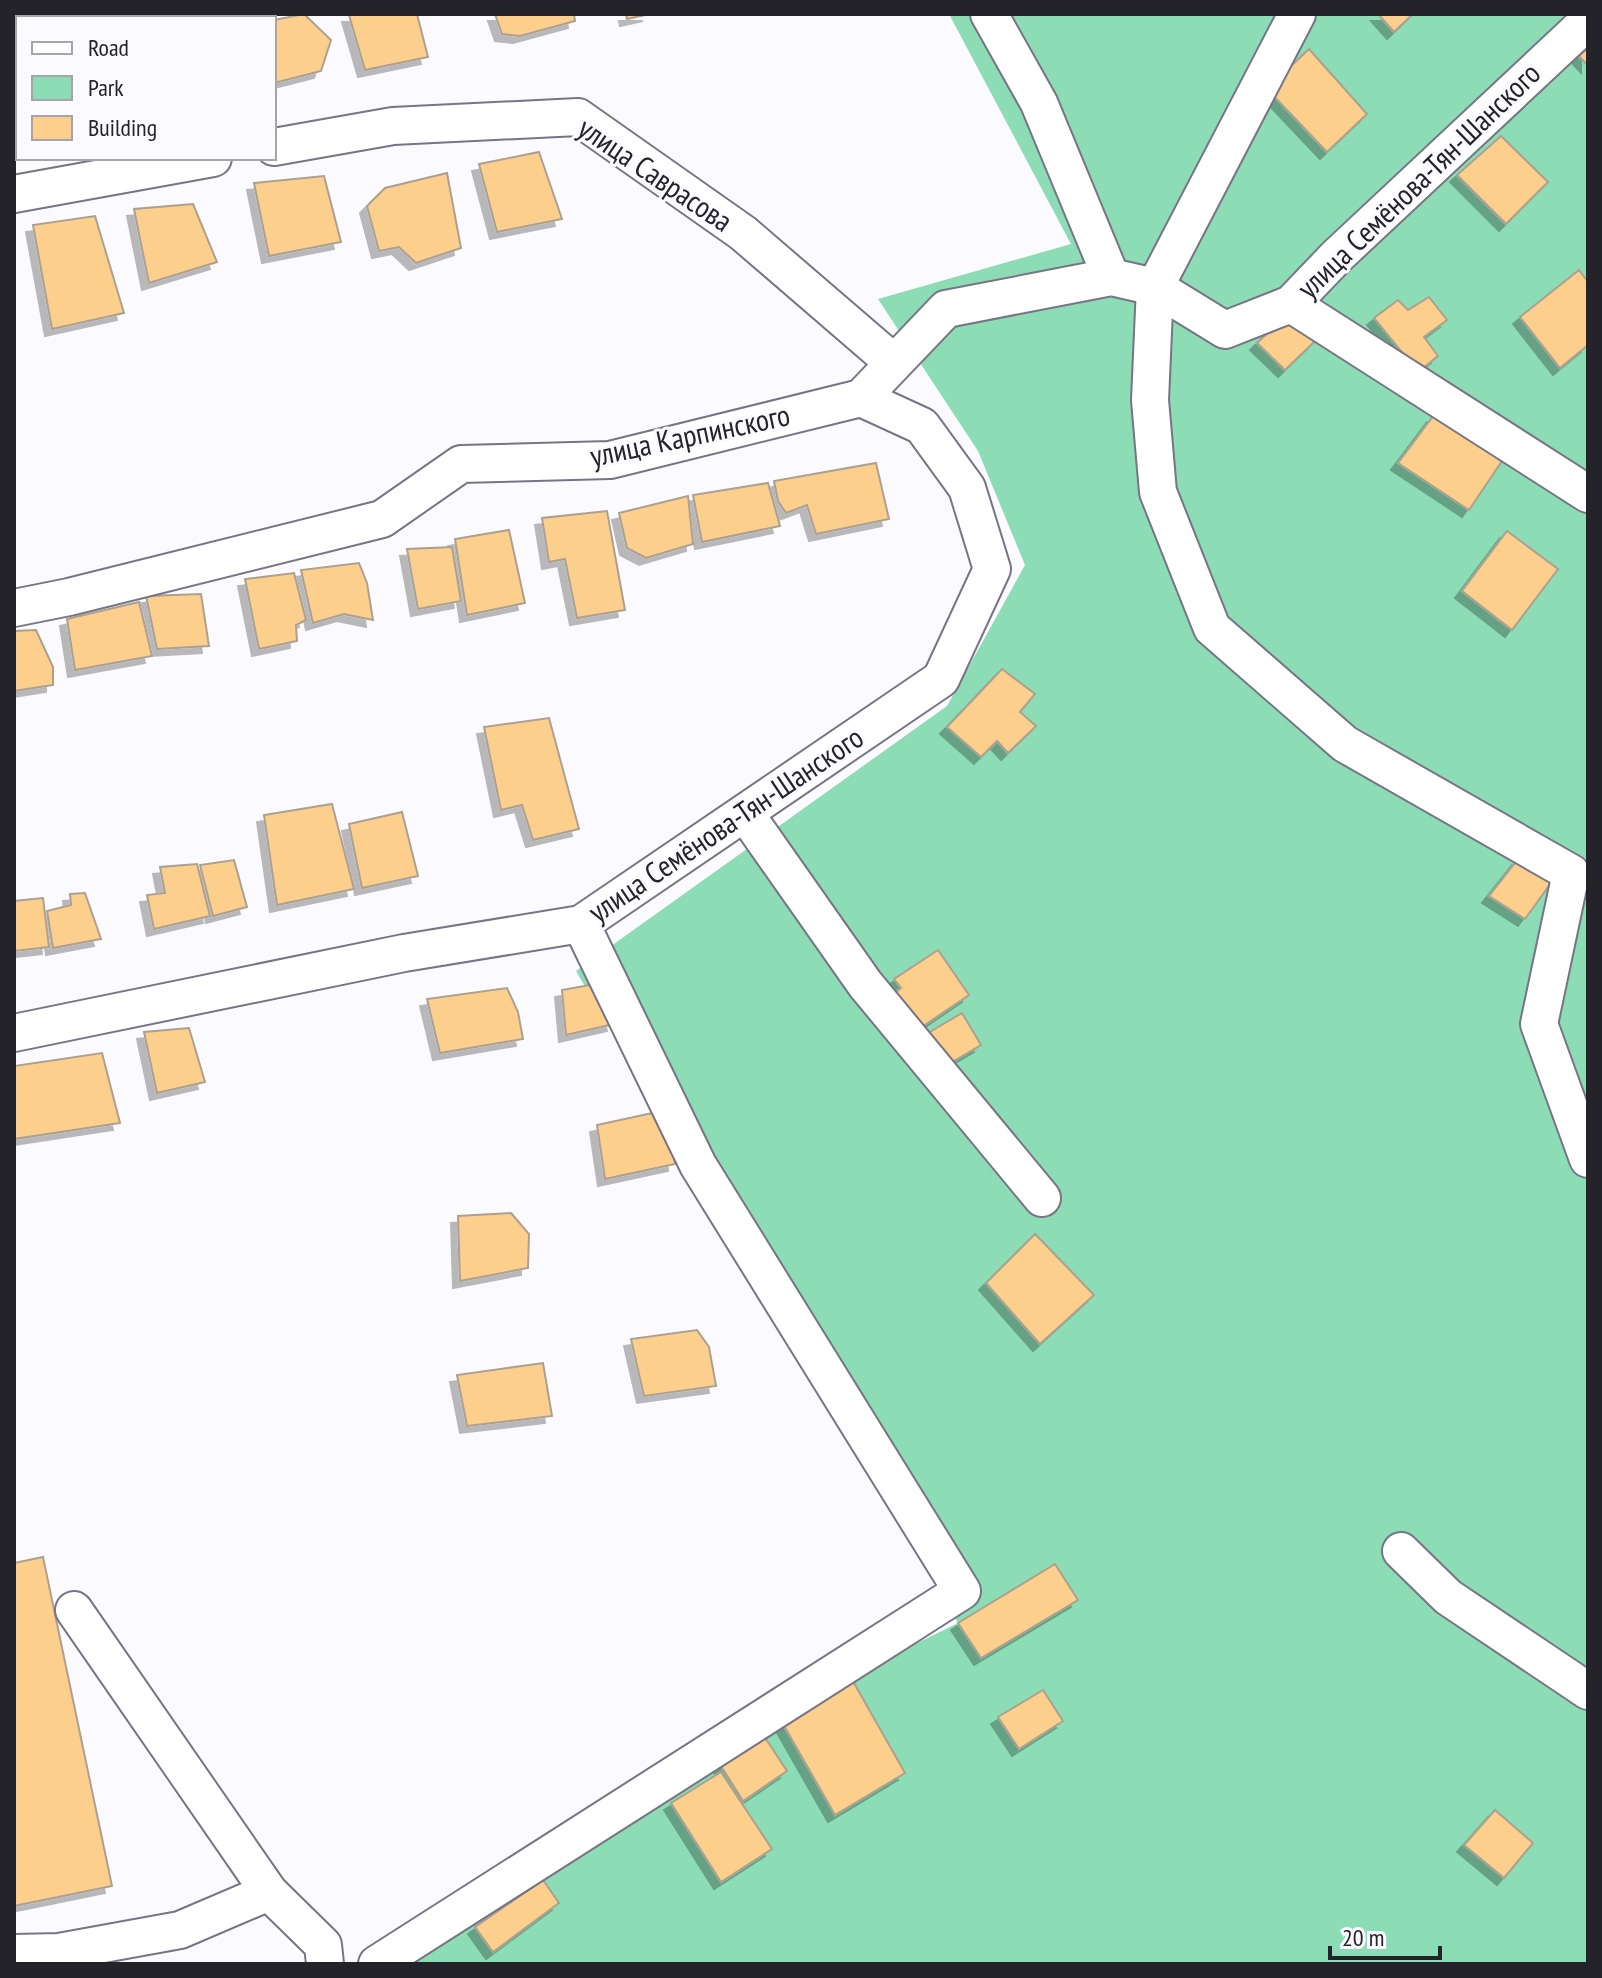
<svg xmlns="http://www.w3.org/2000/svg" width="1602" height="1978" font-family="'PT Sans Narrow',sans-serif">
  <defs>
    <filter id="shadow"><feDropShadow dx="-7" dy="7" stdDeviation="0" flood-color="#0004"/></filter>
  </defs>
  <rect width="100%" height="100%" fill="#fbfbff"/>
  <polygon fill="#8cdcb5" points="949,14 1588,14 1588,1964 379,1964 850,1676 958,1623 576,971 947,706 1025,565 978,451 878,299 1071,244"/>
  <g fill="#fdcf8c" stroke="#aca090" stroke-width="2" filter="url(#shadow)">
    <polygon points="304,14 331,40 321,71 274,83 274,20"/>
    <polygon points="417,14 428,57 365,70 349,15"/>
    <polygon points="495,14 574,14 575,21 520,36 502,34"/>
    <polygon points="626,14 650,14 627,19"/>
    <polygon points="1378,14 1413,14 1394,32"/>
    <polygon points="1588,48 1588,66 1579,56"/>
    <polygon points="1309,49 1367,114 1327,152 1267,89"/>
    <polygon points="1501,136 1548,182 1506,224 1457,175"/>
    <polygon points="539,152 562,219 497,232 479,164"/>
    <polygon points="447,173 461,248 416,263 399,247 379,251 367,206 385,188"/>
    <polygon points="324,176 341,242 269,256 254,183"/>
    <polygon points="193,204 217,262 149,283 134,209"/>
    <polygon points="95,216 124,313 52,329 33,225"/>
    <polygon points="1579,270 1588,282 1588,345 1560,368 1520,317"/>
    <polygon points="1429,297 1447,320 1424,337 1438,356 1418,372 1374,318 1398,300 1408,310"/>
    <polygon points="1286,316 1315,341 1285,370 1257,343"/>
    <polygon points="1434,415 1502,461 1469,510 1398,463"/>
    <polygon points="876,463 889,519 816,534 807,505 786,513 778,501 774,481"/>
    <polygon points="768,483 780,526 702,542 693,495"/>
    <polygon points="688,496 693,544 646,558 627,548 619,513"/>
    <polygon points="607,511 625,610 577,618 565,559 549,562 542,518"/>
    <polygon points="509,530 525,603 467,615 455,539"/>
    <polygon points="1507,531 1558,569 1512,630 1462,591"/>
    <polygon points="452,547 461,601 418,609 407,549"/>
    <polygon points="359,563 367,583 373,620 344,614 313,623 301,570"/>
    <polygon points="294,573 306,620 296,625 297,641 259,649 245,579"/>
    <polygon points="201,594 209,646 157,649 146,596"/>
    <polygon points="139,602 152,656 75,670 67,619"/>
    <polygon points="36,630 53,667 53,685 14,691 14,631"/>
    <polygon points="1002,669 1035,694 1020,712 1036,726 1008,753 997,741 981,757 947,727"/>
    <polygon points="549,718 579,829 533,840 522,805 501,810 484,727"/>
    <polygon points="332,804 354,889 277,905 264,815"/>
    <polygon points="402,812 418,876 362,888 349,824"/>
    <polygon points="1519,858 1553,880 1525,919 1489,896"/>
    <polygon points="234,860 247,907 213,916 200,865"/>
    <polygon points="197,864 210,916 154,929 147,895 165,893 160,867"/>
    <polygon points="85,893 101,939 53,948 47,911 71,905 70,894"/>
    <polygon points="43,898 49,947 14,951 14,901"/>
    <polygon points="938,950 969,995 916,1031 892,995 901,988 894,979"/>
    <polygon points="601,983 614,1024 566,1035 562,990"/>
    <polygon points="507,988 518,1012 523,1039 440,1053 427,999"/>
    <polygon points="962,1013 981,1045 942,1068 923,1036"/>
    <polygon points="189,1028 205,1082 157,1093 144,1032"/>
    <polygon points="102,1053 120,1123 14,1139 14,1066"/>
    <polygon points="671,1109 675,1164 605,1179 597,1125"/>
    <polygon points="511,1213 529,1234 528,1268 460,1281 458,1216"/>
    <polygon points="1035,1234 1094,1295 1040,1344 986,1283"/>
    <polygon points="697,1330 709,1347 716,1386 644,1396 631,1339"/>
    <polygon points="543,1363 552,1416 467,1426 457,1375"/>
    <polygon points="43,1557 112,1886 14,1906 14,1563"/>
    <polygon points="1055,1564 1078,1600 981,1658 958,1623"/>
    <polygon points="850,1676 905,1773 835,1815 779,1717"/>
    <polygon points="1043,1690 1063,1721 1019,1749 998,1717"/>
    <polygon points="760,1730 787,1771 743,1801 716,1758"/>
    <polygon points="721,1772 772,1849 721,1882 671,1803"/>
    <polygon points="1495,1810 1533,1843 1504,1878 1464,1845"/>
    <polygon points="543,1880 559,1903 493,1952 475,1927"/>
  </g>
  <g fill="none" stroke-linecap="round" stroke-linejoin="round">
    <g stroke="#777485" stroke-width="40">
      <g id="minor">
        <polyline points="989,14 1039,103 1111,277"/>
        <polyline points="1297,14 1155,287 1150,400 1158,492 1212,628 1345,744 1571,873 1539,1024 1588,1159"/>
        <polyline points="274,147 393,126 578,117 743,233 894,363"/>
        <polyline points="14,194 213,158"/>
        <polyline points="1291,304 1588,494"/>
        <polyline points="14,608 69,597 382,519 461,464 610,460 861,398 946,309 1111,277 1155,287 1225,330 1291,304 1336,257 1588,21"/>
        <polyline points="745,813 865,984 1042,1198"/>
        <polyline points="14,1033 404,953 581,924 941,679 992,569 967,488 922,426 861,398"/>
        <polyline points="1401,1551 1448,1597 1588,1691"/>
        <polyline points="74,1610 269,1892 323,1945 325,1964"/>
        <polyline points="14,1953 59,1952 180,1930 269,1892"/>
        <polyline points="377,1964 962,1591 698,1165 581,924"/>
      </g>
    </g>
    <use href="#minor" stroke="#fff" stroke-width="36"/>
  </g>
  <g text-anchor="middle" stroke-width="6" stroke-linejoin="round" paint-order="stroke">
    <g font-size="30" fill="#24232a" stroke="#fbfbff">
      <text transform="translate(655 175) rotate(34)" y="10">улица Саврасова</text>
      <text transform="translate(1419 181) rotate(-44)" y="10">улица Семёнова-Тян-Шанского</text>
      <text transform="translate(690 436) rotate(-12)" y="10">улица Карпинского</text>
      <text transform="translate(726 825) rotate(-34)" y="10">улица Семёнова-Тян-Шанского</text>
    </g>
  </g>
  <rect width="1602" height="1978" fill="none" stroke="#24232a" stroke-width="32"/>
  <rect x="16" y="16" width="260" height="144" fill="#fbfbff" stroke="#a5a5aa" stroke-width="2"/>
  <rect x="32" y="42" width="40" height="12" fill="#ffffff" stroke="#a5a5aa" stroke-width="2"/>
  <text x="88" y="56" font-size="24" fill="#24232a">Road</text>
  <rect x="32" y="76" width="40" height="24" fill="#8cdcb5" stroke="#a5a5aa" stroke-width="2"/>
  <text x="88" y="96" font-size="24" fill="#24232a">Park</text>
  <rect x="32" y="116" width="40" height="24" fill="#fdcf8c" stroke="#a5a5aa" stroke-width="2"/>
  <text x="88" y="136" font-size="24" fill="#24232a">Building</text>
  <path d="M1330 1946v12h110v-12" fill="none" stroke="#24232a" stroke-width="4"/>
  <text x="1342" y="1946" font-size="24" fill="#24232a" stroke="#fbfbff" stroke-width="6" paint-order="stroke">20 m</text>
</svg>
